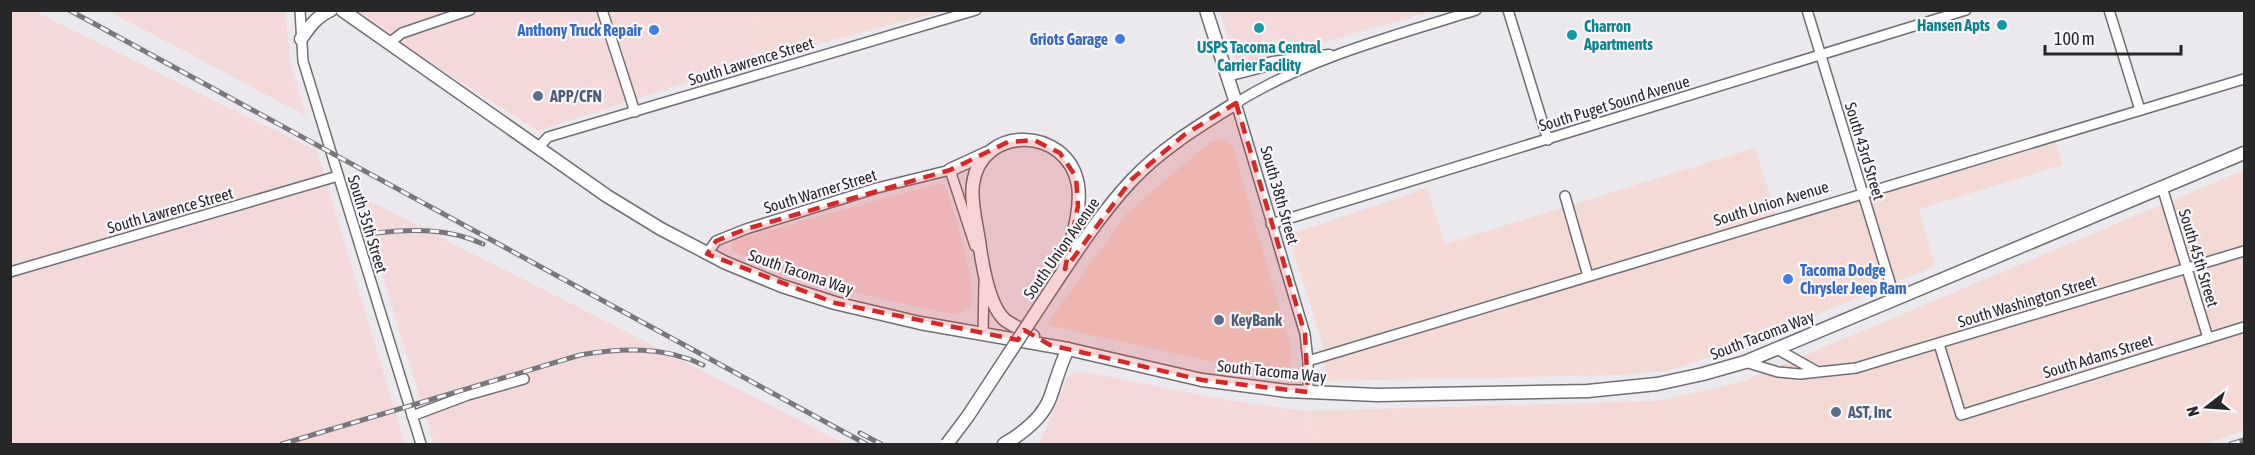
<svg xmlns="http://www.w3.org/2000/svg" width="2255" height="455" font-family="'Asap Condensed',sans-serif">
  <rect width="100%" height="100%" fill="#ece9ee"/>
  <g fill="#f4dad4">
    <polygon points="749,10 944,10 944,11 763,58"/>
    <polygon points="1221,139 1233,147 1292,352 1289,369 1281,377 1046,325 1128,212 1210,142"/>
    <polygon points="2056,143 2063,165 1919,209 1935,266 1725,353 1665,371 1619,375 1326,381 1323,345 1288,235 1427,188 1445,244 1755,148 1779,224"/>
    <polygon points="2244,170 2244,430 2205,444 1315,444 1305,411 1657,401 1741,382"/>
  </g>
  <g fill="#f4d9da">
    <polygon points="10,11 34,11 317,151 405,444 11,444"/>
    <polygon points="109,11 285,11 291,65 306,116"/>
    <polygon points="355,11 749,11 763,58 543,129 536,130 419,55"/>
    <polygon points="1220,11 1433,11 1246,64 1238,62 1233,55"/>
    <polygon points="940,183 945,185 957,222 969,269 973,299 969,308 962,312 955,314 926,309 841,289 759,262 732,251 731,248 734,240"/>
    <polygon points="358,195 846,444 434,444"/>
    <polygon points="1079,371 1228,400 1305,411 1315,444 1039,444 1067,378 1073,372"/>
  </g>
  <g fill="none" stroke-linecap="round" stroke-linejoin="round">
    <g stroke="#716e73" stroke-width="12">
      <g id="minor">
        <polyline points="300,10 303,61 421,444"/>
        <polyline points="602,10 635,112"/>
        <polyline points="1508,10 1548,140"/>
        <polyline points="1807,10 1895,299"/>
        <polyline points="2109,10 2140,110"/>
        <polyline points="389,43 402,33 470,10"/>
        <polyline points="539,147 548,137 976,10"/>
        <polyline points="2162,187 2208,338"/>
        <polyline points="1565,196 1588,276"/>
        <polyline points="1271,224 1966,10"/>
        <polyline points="707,254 716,241 746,229 877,188 950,170 975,246"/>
        <polyline points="10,272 338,176"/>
        <polyline points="983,334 984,282"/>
        <polyline points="1939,344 1961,415 2244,327"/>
        <polyline points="1777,349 1816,371"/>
        <polyline points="1308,361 2244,79"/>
        <polyline points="1745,362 1778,372 1800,374 1856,368 2244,251"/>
        <path d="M1308 392V361L1305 334 1236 103C1310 57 1394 36 1476 10"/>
        <polyline points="412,416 468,395 524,379"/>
      </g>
    </g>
    <g stroke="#716e73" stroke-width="15">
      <g id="major">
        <polyline points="342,10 607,196 661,229 726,263 782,286 835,303 920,323 1068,349 1202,380 1287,391 1377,395 1588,391 1657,384 1703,374 1745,362 2244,153"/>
        <path d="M301 39C310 26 316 17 331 10"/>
        <polyline points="1227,75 1273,63 1329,56"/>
        <polyline points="950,170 987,153"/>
        <path d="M1054 285C1078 249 1102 212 1132 180 1162 148 1199 126 1236 103L1206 10"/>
        <path d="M1033 336C1025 331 1013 326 1005 320 989 306 983 268 980 248 978 228 970 204 973 184 981 124 1068 126 1078 185 1082 212 1070 244 1064 270"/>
        <path d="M1004 444C1023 433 1042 419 1050 398 1056 381 1060 365 1068 349"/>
      </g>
    </g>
    <use href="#minor" stroke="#fff" stroke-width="9"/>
    <use href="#major" stroke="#fff" stroke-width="12"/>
    <g stroke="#79777a" stroke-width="5">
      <g id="rail">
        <polyline points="69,10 866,444"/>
        <path d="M376 233C413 229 448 228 483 244"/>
        <polyline points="860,433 881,444"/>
        <path d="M282 444 580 355C621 348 664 346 703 365"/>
        <polyline points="2231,444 2244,440"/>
      </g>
    </g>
    <use href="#rail" stroke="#f9f6fc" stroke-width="3" stroke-dasharray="9" stroke-linecap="butt"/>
    <g stroke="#716e73" stroke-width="15" stroke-linecap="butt">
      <polyline id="major-bridge" points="947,444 968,416 1054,285"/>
    </g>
    <use href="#major-bridge" stroke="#fff" stroke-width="12"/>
  </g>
  <path fill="#d62828" fill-opacity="0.2" stroke="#d62828" stroke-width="4.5" stroke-dasharray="12 8" stroke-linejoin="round" d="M1236 103 1305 334 1308 392 1202 380 1050 345 1024 330 1018 340 835 303 707 254 716 241 746 229 950 170 1008 142 1034 140 1060 153 1076 177 1078 206 1065 269 1132 179 1184 135Z"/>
  <g fill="#0f9aa8" stroke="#f9f6fc" stroke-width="2">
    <circle cx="2002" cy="25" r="6"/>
    <circle cx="1259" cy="28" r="6"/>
    <circle cx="1572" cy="35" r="6"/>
  </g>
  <g fill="#3f7fe0" stroke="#f9f6fc" stroke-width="2">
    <circle cx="654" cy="30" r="6"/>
    <circle cx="1120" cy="39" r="6"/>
    <circle cx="1788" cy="279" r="6"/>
  </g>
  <g fill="#5c6f8a" stroke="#f9f6fc" stroke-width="2">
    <circle cx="538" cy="96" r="6"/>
    <circle cx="1219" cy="320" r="6"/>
    <circle cx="1836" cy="412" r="6"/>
  </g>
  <g text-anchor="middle" stroke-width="4.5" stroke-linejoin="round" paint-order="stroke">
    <g font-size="16" font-weight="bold" fill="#0d838f" stroke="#f9f6fc" text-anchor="end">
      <text x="1990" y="31">Hansen Apts</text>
      <text x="1584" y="32" text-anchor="start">Charron<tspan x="1584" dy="18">Apartments</tspan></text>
      <text x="1259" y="53" text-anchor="middle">USPS Tacoma Central<tspan x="1259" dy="18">Carrier Facility</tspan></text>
    </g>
    <g font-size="16" font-weight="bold" fill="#366cbe" stroke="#f9f6fc" text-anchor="end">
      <text x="642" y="36">Anthony Truck Repair</text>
      <text x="1108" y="45">Griots Garage</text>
      <text x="1800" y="276" text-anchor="start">Tacoma Dodge<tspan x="1800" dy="18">Chrysler Jeep Ram</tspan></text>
    </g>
    <g font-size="16" fill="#272628" stroke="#f9f6fc">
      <text transform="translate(751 61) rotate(-17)" y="6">South Lawrence Street</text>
      <text transform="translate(1614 103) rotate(-17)" y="6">South Puget Sound Avenue</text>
      <text transform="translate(1865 151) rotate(73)" y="6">South 43rd Street</text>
      <text transform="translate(820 191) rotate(-17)" y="6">South Warner Street</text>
      <text transform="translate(1280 195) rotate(74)" y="6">South 38th Street</text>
      <text transform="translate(1771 203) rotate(-17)" y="6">South Union Avenue</text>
      <text transform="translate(170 210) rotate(-16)" y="6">South Lawrence Street</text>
      <text transform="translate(368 224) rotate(73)" y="6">South 35th Street</text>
      <text transform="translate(1061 248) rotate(-55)" y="6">South Union Avenue</text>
      <text transform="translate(2199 258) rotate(73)" y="6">South 45th Street</text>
      <text transform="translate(801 272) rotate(19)" y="6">South Tacoma Way</text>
      <text transform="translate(2027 301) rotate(-17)" y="6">South Washington Street</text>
      <text transform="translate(1762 335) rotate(-21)" y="6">South Tacoma Way</text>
      <text transform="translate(2098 356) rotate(-17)" y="6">South Adams Street</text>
      <text transform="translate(1272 371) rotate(6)" y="6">South Tacoma Way</text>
    </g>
    <g font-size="16" font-weight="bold" fill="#4e5e75" stroke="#f9f6fc" text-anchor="start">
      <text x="550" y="102">APP/CFN</text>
      <text x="1231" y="326">KeyBank</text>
      <text x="1848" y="418">AST, Inc</text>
    </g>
  </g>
  <rect width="2255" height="455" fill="none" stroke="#272628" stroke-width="24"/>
  <g transform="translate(2207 407) rotate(253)" stroke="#f9f6fc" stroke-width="4.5" paint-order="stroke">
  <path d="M0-4.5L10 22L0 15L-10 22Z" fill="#272628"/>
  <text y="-9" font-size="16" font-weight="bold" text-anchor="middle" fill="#272628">N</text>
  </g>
  <path d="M2045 45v9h136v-9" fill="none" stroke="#272628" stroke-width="3"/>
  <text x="2054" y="45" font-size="18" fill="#272628" stroke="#f9f6fc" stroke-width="4.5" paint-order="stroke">100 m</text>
</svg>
